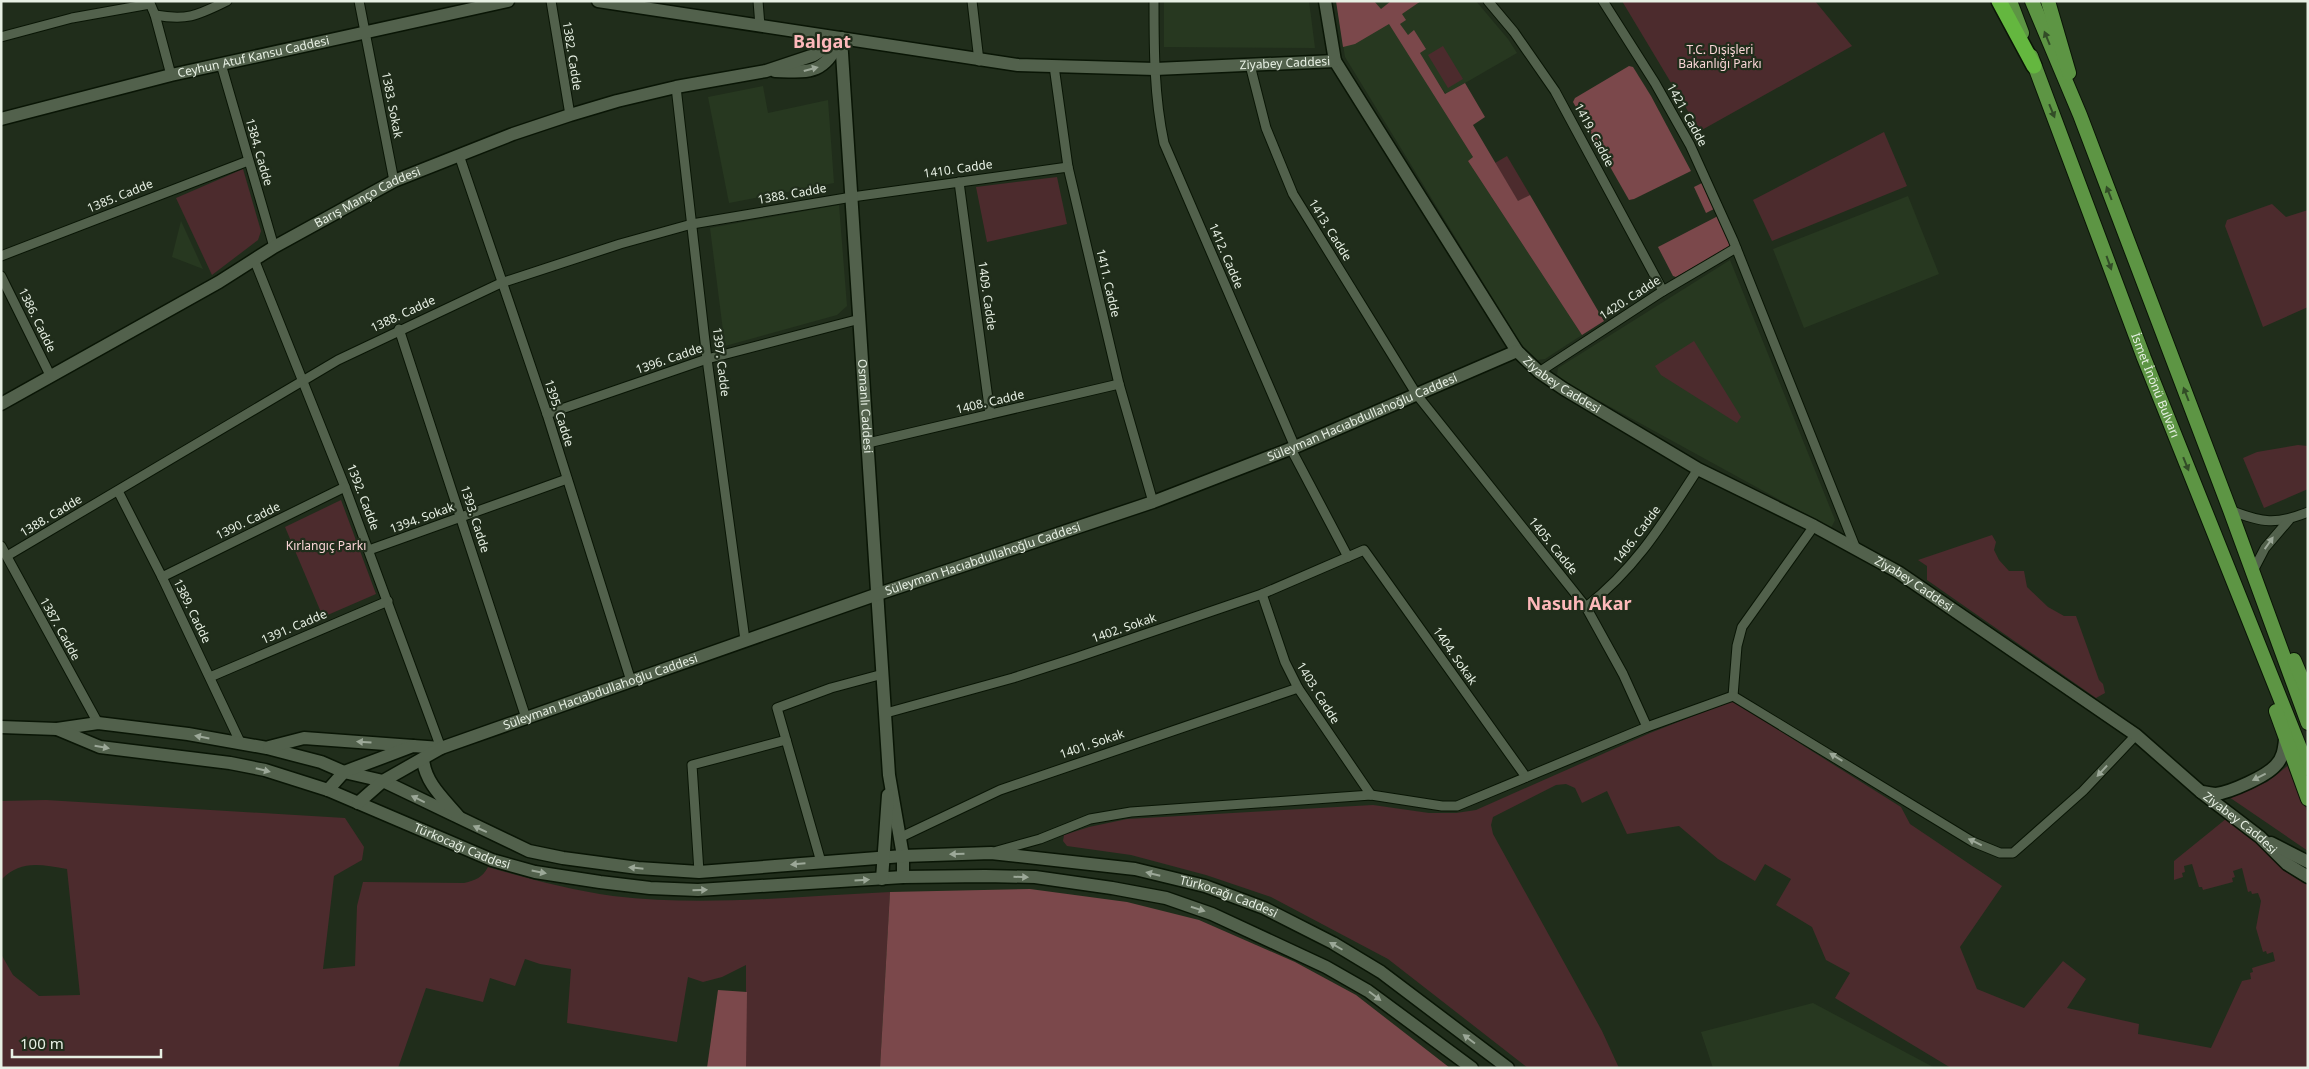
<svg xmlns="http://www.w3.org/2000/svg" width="2309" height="1069" font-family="'Noto Sans',sans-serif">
  <rect width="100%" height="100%" fill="#202d1b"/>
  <g fill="#273820">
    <polygon points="1164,1 1309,1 1315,48 1164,47"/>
    <polygon points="1336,1 1476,1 1508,39 1517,53 1446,94 1436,80 1428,85 1473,157 1468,161 1582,335 1545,359 1537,360 1522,346 1345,57"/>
    <polygon points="763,86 768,113 828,100 834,183 729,203 708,97"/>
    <polygon points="1908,196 1939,274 1804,328 1773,249"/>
    <polygon points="839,205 847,306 837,315 725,346 710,228"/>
    <polygon points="181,221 203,269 172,257"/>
    <polygon points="1730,260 1835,520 1831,528 1565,382 1557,375 1558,368"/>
    <polygon points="1813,1003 1935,1068 1713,1068 1701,1032"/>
  </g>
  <g fill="#4c2b2d">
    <polygon points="1622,1 1815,1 1852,46 1700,131"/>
    <polygon points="1443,46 1463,79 1448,88 1428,55"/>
    <polygon points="1884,132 1907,186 1772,241 1753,200"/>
    <polygon points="1507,156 1530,195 1518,202 1495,163"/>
    <polygon points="243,169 261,231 258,240 212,275 176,198"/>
    <polygon points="1057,177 1067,224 987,242 976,187"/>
    <polygon points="2272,204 2286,217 2308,210 2308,307 2263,327 2225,226 2227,220"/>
    <polygon points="1694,341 1741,417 1737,423 1661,375 1655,366"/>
    <polygon points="2298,445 2308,446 2308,489 2264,508 2243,458 2257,452"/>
    <polygon points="341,500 376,594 323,617 285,527"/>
    <polygon points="1992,535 1996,542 1994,550 1999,560 2009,571 2024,571 2027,587 2048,607 2064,616 2076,616 2099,680 2103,684 2105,693 2096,698 1927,580 1927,566 1918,560"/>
    <polygon points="1732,701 1901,807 1910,824 2002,886 1960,947 1977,989 2024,1008 2063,961 2086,979 2067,1008 2139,1024 2138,1034 2211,1048 2242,981 2251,979 2250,973 2253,972 2252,968 2275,961 2273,952 2267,954 2266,951 2263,952 2256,928 2261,901 2258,893 2252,894 2251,891 2248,892 2242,868 2233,871 2235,877 2232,878 2233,882 2203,890 2202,887 2199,887 2192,864 2184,866 2185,872 2182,873 2183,877 2174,880 2174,861 2232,814 2308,878 2308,1068 1951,1068 1835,998 1850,973 1826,960 1812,927 1776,905 1791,879 1765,864 1755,881 1718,859 1679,826 1627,834 1607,791 1582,803 1575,788 1566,784 1556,785 1493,817 1491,825 1493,834 1602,1031 1619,1068 1528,1068 1388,959 1271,897 1206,875 1131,855 1067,846 1063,841 1064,835 1089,827 1127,819 1373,805 1429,813 1456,813 1476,810 1650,733"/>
    <polygon points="2290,764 2308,814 2308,851 2229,797 2267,782"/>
    <path d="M46 800 345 818 364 847 362 860 334 876 323 969 355 966 357 906 363 882 464 883C476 880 482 878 488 867 529 879 570 890 613 896 705 907 799 896 890 892L880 1068H746V965L722 977 703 982 688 977 677 1042 567 1023 571 969 540 964 525 959 515 986 490 978 483 1002 426 988 398 1068H1V954L13 975 39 996 80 995 67 869C41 865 21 859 1 880V801Z"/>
  </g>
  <g fill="#7b484b">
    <polygon points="1336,1 1374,1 1381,9 1391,1 1421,1 1402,14 1406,20 1400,24 1408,35 1414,30 1426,49 1420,53 1445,94 1465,83 1485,117 1473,125 1518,201 1530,195 1604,321 1582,335 1468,161 1473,157 1389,24 1355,44 1343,47"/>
    <polygon points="1629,66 1633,67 1651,96 1691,171 1634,199 1629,200 1573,102 1575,98"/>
    <polygon points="1702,183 1714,209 1706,213 1694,187"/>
    <polygon points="1718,216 1730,242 1729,247 1676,277 1673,276 1658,247"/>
    <polygon points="1030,889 1127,902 1199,920 1295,962 1356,995 1450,1068 880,1068 890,892"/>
    <polygon points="718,990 747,992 746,1068 707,1068"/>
  </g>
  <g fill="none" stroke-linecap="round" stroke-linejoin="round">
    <g stroke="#091505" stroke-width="11">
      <g id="street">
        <polyline points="149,1 155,15 171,75"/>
        <polyline points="359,1 394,181"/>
        <polyline points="551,1 570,115"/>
        <polyline points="758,1 760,26"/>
        <polyline points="972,1 979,61"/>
        <path d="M1154 1C1154 49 1154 96 1164 143L1295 447"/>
        <polyline points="1488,1 1514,32 1555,91 1663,291"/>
        <polyline points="1603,1 1655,83 1690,145 1733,240 1856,549"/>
        <path d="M155 15C188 21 198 15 227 1"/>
        <polyline points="1,37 72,18 150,4"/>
        <polyline points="221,64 274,247"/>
        <polyline points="1250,65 1266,128 1293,194 1417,395 1586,607 1623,674 1647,727"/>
        <polyline points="1054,66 1068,167 1119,384 1153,502"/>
        <polyline points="676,87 707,359 745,640"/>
        <polyline points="459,155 547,414 631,681"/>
        <polyline points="959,182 990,414"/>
        <polyline points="1,256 248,161"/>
        <polyline points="254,259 345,487 441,748"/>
        <polyline points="1,276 50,375"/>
        <polyline points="399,329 526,718"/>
        <polyline points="1539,372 1663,291 1736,248"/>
        <polyline points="547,414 707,359 860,319"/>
        <polyline points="868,443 1119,384"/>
        <polyline points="1291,449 1348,557"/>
        <polyline points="118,491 162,577 241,744"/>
        <path d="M2230 510C2262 523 2276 525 2308 512"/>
        <polyline points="1,546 98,723"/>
        <polyline points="369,550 567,479"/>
        <polyline points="7,556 338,360 501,283 620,244 692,224 852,197 1068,167"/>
        <polyline points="2253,571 2265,548 2289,520"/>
        <polyline points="162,577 345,487"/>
        <polyline points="1262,594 1285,662 1298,688 1371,795"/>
        <path d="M1586 607C1637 567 1663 523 1698 469"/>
        <polyline points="210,677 388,601"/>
        <polyline points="1733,696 1973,842 2000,853 2013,853 2083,791 2136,735"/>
        <polyline points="1733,696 1737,646 1742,627 1814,526"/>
        <polyline points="886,713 1013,678 1075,658 1262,594 1364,550 1526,777"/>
        <polyline points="899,838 1000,790 1298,688"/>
        <polyline points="997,851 1040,839 1090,819 1131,812 1371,795 1442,806 1457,806 1647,727 1733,696"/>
        <polyline points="821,862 777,708 831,688 883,674"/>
        <polyline points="699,872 692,765 786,740"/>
      </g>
    </g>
    <g stroke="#091505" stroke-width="15">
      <g id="secondary">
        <path id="s1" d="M598 1 1018 65 1155 69 1335 61 1517 351 1539 372 1564 389 1698 469 1814 526 1898 572 2136 735 2201 792 2260 837 2287 864 2308 877"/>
        <polyline points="1325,1 1335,61"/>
        <path id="s2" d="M841 38 889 775 903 856V877"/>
        <path d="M775 71C809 72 824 75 840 40"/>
        <path id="s3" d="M1 119 171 75 508 1"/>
        <path id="s4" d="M1 404 219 282 274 247 394 181 513 134 570 115 617 101 676 87 766 71 814 55 841 38"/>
        <path id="s5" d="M1 727 57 729 98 723 188 734 267 748 321 762 344 772 383 781 529 851 563 858 638 868 699 872 903 856 991 853 1135 869 1205 886 1264 908 1333 943 1381 972 1508 1068"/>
        <path id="s6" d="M57 729 100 747 230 763 265 770 328 790 492 860 535 872 600 882 650 888 698 890 903 877 985 876 1035 877 1112 888 1166 898 1212 914 1326 967 1368 991 1472 1068"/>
        <polyline points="269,747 304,738 413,746"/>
        <path d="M423 759C425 783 444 799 459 817"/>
        <polyline points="328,790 344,772 413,746 441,748"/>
        <path d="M2201 792C2206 792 2212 794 2216 794 2231 792 2267 776 2276 765 2283 758 2284 749 2285 740"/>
        <path id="s7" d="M358 803 383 781 441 748 878 594 1153 502 1295 447 1517 351"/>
        <polyline points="2271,843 2308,862"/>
        <polyline points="882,879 888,795"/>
      </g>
    </g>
    <g stroke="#091505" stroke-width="16">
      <g id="primary">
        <polyline points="2010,1 2022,33"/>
        <polyline points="2032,1 2080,115 2230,510 2308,723"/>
        <polyline points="2048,1 2069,73"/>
        <path id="s8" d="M2031 56 2144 358 2308 768"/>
        <polyline points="2294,660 2308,693"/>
        <polyline points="2276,711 2308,799"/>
      </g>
    </g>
    <g stroke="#091505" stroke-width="18">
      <polyline id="highway" points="1999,1 2034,66"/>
    </g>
    <use href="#street" stroke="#52614c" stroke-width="9"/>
    <use href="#secondary" stroke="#52614c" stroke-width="12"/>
    <use href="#primary" stroke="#5d9544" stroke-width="14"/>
    <use href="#highway" stroke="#64b73f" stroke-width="15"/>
  </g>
  <defs><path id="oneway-solid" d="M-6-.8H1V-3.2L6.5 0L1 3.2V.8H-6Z" transform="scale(1.25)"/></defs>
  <g fill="#324c27">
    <use href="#oneway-solid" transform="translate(2047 38) rotate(-112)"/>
    <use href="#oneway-solid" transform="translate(2052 111) rotate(68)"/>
    <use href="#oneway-solid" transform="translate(2109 193) rotate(-111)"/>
    <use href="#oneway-solid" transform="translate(2109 263) rotate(70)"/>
    <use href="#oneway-solid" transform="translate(2186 394) rotate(-111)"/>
    <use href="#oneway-solid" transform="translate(2186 464) rotate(68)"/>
  </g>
  <g fill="#9ca898">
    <use href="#oneway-solid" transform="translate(811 69) rotate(-15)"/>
    <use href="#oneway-solid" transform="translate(2269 543) rotate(-55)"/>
    <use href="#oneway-solid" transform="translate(202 737) rotate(-169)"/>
    <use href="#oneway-solid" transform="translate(364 742) rotate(-176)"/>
    <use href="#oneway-solid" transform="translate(102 747) rotate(10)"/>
    <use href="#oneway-solid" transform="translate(1836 757) rotate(-149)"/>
    <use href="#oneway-solid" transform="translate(263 770) rotate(14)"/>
    <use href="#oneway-solid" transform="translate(2102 771) rotate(133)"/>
    <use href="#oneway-solid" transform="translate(2259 777) rotate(153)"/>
    <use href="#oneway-solid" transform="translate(418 799) rotate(-154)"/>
    <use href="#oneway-solid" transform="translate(480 829) rotate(-155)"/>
    <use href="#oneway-solid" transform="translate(1975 842) rotate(-154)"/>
    <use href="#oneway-solid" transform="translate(957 854) rotate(178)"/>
    <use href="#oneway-solid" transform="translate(798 864) rotate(175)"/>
    <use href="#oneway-solid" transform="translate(636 868) rotate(-174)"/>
    <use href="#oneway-solid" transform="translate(539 872) rotate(11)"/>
    <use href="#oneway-solid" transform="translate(1153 874) rotate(-166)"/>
    <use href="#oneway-solid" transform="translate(1021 877) rotate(2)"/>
    <use href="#oneway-solid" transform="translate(862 880) rotate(-4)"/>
    <use href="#oneway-solid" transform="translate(700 890) rotate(-1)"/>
    <use href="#oneway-solid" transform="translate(1198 909) rotate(18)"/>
    <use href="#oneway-solid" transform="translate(1336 946) rotate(-150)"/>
    <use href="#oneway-solid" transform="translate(1375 996) rotate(37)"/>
    <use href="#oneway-solid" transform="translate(1469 1039) rotate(-143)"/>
  </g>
  <g text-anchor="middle" stroke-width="4.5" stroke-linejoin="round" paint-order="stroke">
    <g font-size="12" fill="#f9d5d6" stroke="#202d1b">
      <text x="1720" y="54">T.C. Dışişleri<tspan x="1720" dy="14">Bakanlığı Parkı</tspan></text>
      <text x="326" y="550">Kırlangıç Parkı</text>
    </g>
    <g font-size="12" fill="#e7f0e4" stroke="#202d1b">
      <text transform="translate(572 56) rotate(81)" y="4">1382. Cadde</text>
      <text dy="4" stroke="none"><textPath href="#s3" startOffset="260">Ceyhun Atuf Kansu Caddesi</textPath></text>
      <text dy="4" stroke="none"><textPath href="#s1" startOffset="692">Ziyabey Caddesi</textPath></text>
      <text transform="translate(392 105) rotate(79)" y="4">1383. Sokak</text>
      <text transform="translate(1687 115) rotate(61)" y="4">1421. Cadde</text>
      <text transform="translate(1594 135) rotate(62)" y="4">1419. Cadde</text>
      <text transform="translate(259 152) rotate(74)" y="4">1384. Cadde</text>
      <text transform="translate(958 169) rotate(-8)" y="4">1410. Cadde</text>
      <text transform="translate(792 194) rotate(-10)" y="4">1388. Cadde</text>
      <text transform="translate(120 196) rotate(-22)" y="4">1385. Cadde</text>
      <text dy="4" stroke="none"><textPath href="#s4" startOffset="421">Barış Manço Caddesi</textPath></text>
      <text transform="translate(1330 230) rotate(58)" y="4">1413. Cadde</text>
      <text transform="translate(1226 256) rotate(67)" y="4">1412. Cadde</text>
      <text transform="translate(1108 283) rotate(77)" y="4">1411. Cadde</text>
      <text transform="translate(987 296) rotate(82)" y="4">1409. Cadde</text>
      <text transform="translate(1630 298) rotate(-33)" y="4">1420. Cadde</text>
      <text transform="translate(403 314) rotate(-25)" y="4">1388. Cadde</text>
      <text transform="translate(37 320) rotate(64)" y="4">1386. Cadde</text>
      <text transform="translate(669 359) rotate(-19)" y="4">1396. Cadde</text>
      <text transform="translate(721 362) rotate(83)" y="4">1397. Cadde</text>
      <text dy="4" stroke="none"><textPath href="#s1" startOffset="1141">Ziyabey Caddesi</textPath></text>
      <text dy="4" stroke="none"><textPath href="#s8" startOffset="352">İsmet İnönü Bulvarı</textPath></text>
      <text transform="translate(990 402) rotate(-13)" y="4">1408. Cadde</text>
      <text dy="4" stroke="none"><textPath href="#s2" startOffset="369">Osmanlı Caddesi</textPath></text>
      <text transform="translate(559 413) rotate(72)" y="4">1395. Cadde</text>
      <text dy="4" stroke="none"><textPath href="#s7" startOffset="1079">Süleyman Hacıabdullahoğlu Caddesi</textPath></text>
      <text transform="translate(363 497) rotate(69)" y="4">1392. Cadde</text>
      <text transform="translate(51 516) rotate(-31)" y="4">1388. Cadde</text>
      <text transform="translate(422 518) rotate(-20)" y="4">1394. Sokak</text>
      <text transform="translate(475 519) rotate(72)" y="4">1393. Cadde</text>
      <text transform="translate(248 521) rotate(-26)" y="4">1390. Cadde</text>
      <text transform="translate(1637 535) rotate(-53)" y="4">1406. Cadde</text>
      <text transform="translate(1553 546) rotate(51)" y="4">1405. Cadde</text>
      <text dy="4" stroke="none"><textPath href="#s7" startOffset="674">Süleyman Hacıabdullahoğlu Caddesi</textPath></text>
      <text dy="4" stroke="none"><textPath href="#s1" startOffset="1546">Ziyabey Caddesi</textPath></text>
      <text transform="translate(192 611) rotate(64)" y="4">1389. Cadde</text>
      <text transform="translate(294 627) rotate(-23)" y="4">1391. Cadde</text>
      <text transform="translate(1124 628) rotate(-19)" y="4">1402. Sokak</text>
      <text transform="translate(60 629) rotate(61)" y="4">1387. Cadde</text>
      <text transform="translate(1455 656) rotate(55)" y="4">1404. Sokak</text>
      <text dy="4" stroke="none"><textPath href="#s7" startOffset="269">Süleyman Hacıabdullahoğlu Caddesi</textPath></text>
      <text transform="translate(1318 693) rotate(58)" y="4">1403. Cadde</text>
      <text transform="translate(1092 744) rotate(-19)" y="4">1401. Sokak</text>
      <text dy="4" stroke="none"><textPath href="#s1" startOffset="1951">Ziyabey Caddesi</textPath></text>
      <text dy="4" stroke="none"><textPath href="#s6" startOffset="425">Türkocağı Caddesi</textPath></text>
      <text dy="4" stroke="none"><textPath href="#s5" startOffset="1258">Türkocağı Caddesi</textPath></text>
    </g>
    <g font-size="18" font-weight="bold" fill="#fdb8ba" stroke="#202d1b">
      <text x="822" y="48">Balgat</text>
      <text x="1579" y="610">Nasuh Akar</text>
    </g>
  </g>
  <rect width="2309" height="1069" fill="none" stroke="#e7f0e4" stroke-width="5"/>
  <path d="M12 1049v8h149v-8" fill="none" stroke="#e7f0e4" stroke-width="2.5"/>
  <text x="20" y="1049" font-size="15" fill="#e7f0e4" stroke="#202d1b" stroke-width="4" paint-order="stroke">100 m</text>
</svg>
